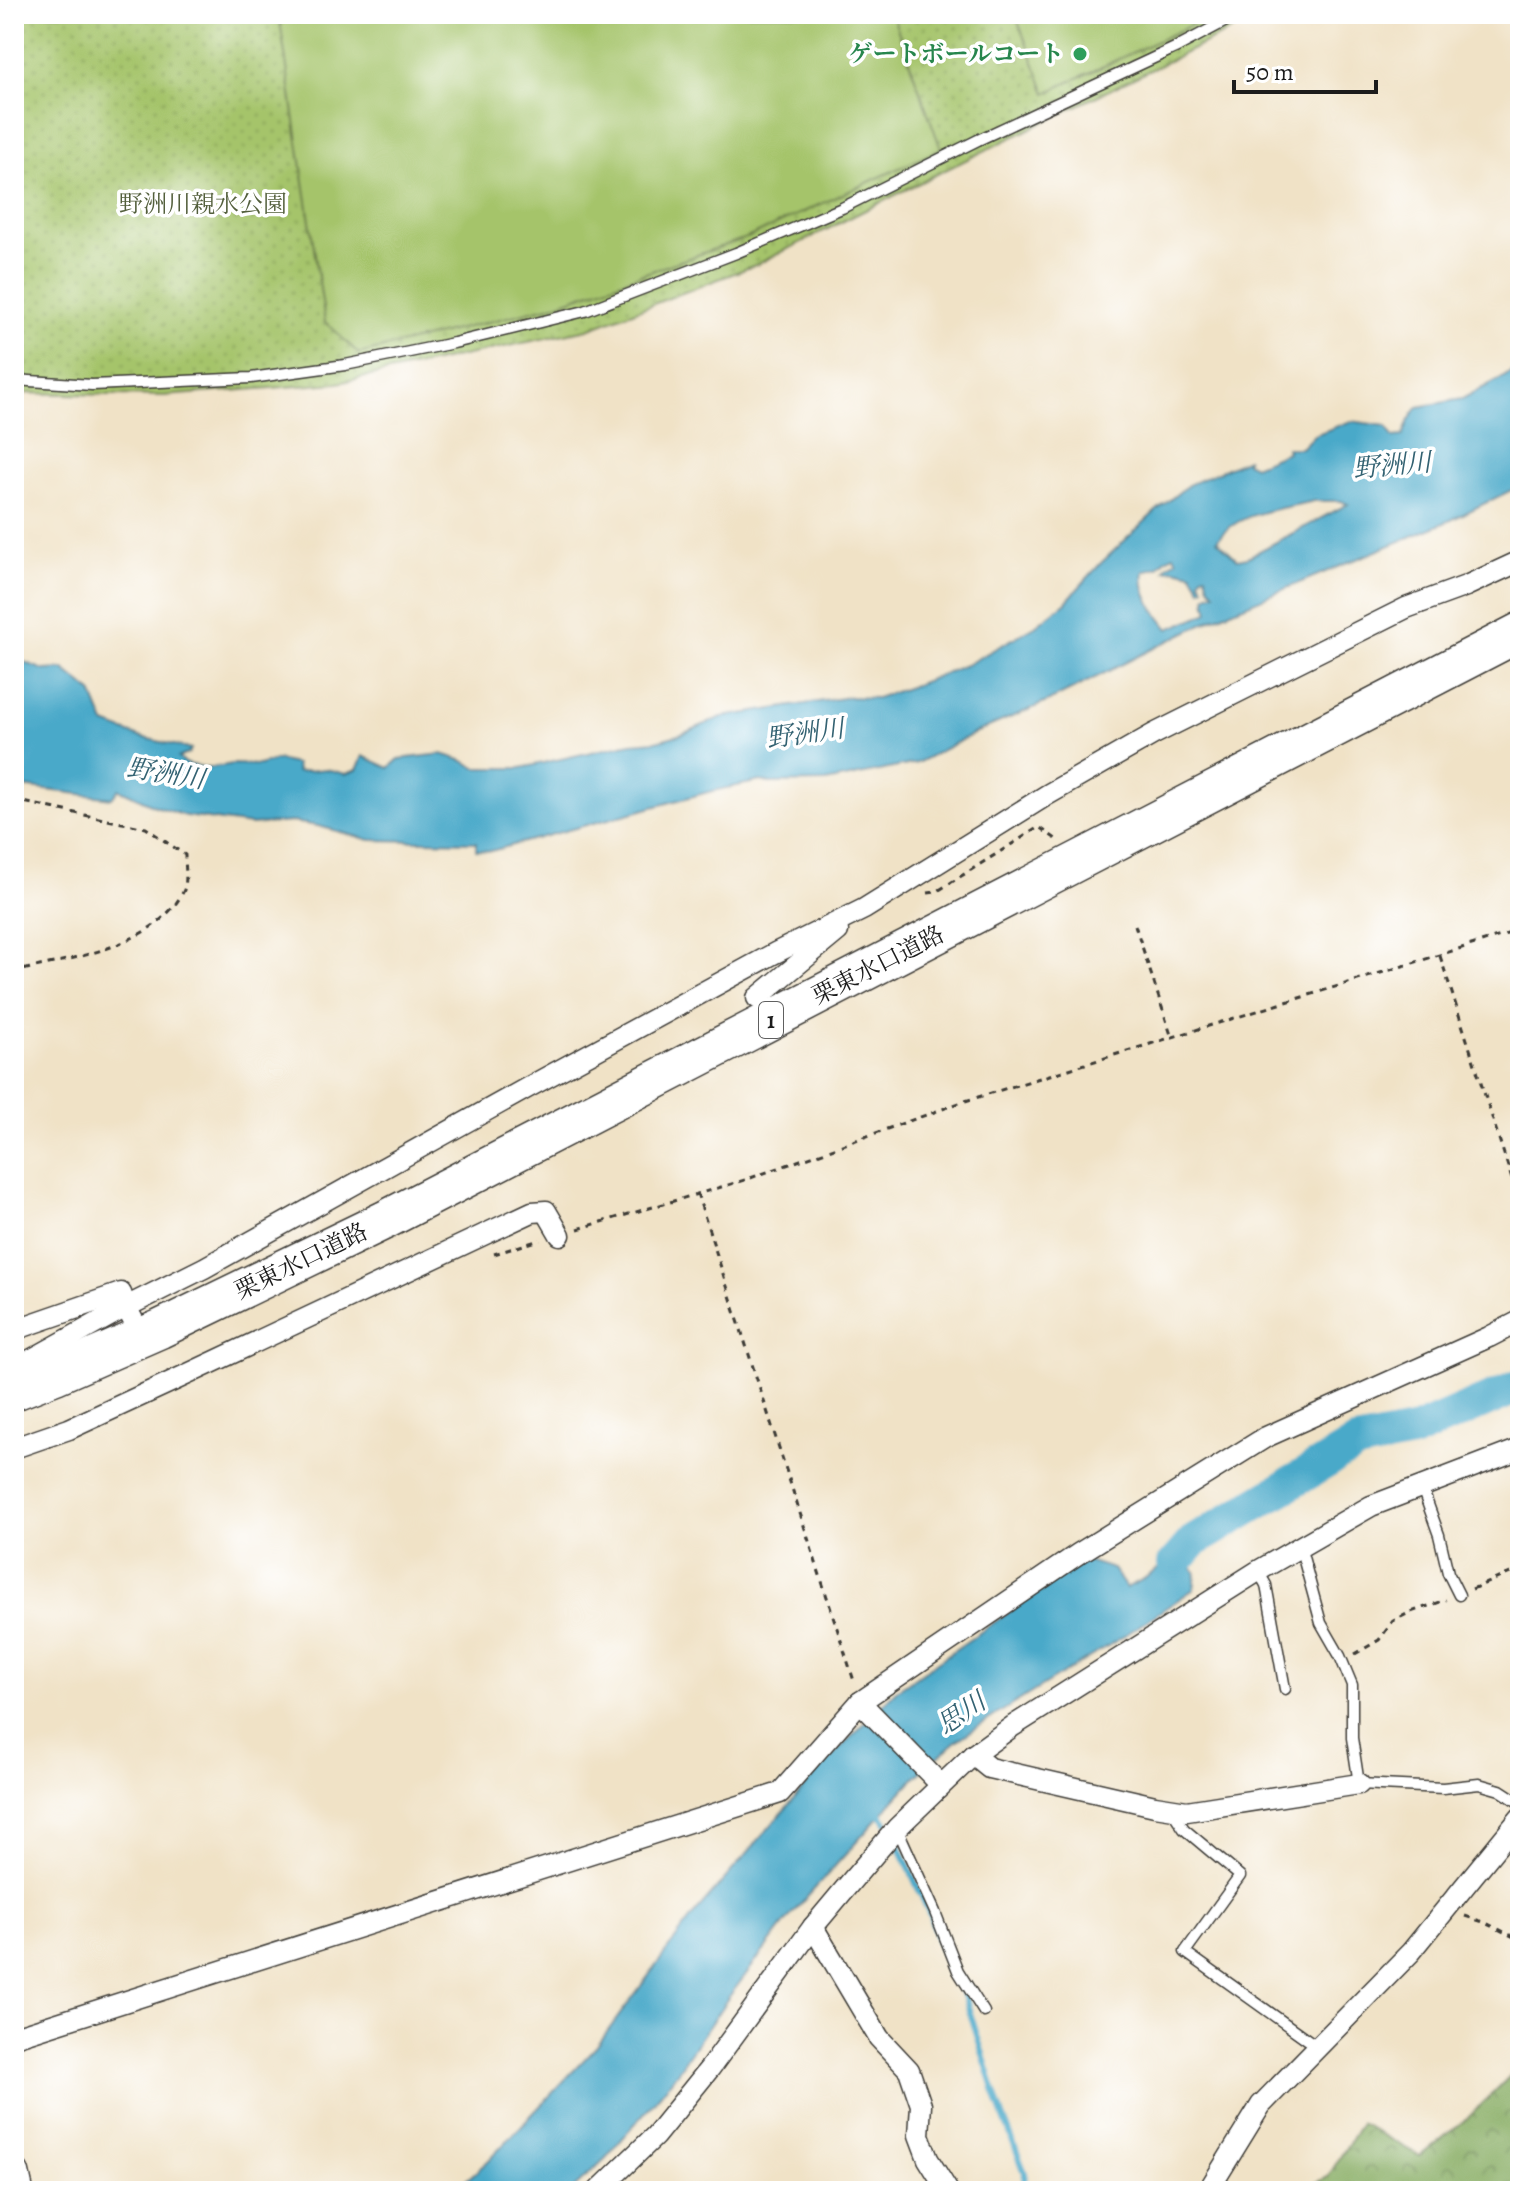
<svg xmlns="http://www.w3.org/2000/svg" width="1534" height="2205" font-family="Alegreya,'Noto Serif JP',serif">
  <defs>
    <pattern id="forest-crowns" width="20" height="18" patternUnits="userSpaceOnUse" patternTransform="scale(2)"><rect width="20" height="18" fill="#84aa5f"/><path d="M2 6a3 3 0 1 1 6 0M12 15a3 3 0 1 1 6 0" fill="none" stroke="#6b8a4e"/></pattern>
    <pattern id="park-dots" width="8" height="8" patternUnits="userSpaceOnUse" patternTransform="scale(2)"><rect width="8" height="8" fill="#a5c46b"/><path d="M2 2h.1M6 6h.1" fill="none" stroke="#8da85c" stroke-width="1.8" stroke-linecap="round"/></pattern>
  </defs>
  <rect width="100%" height="100%" fill="#fff"/>
  <filter id="ink" filterUnits="userSpaceOnUse"><feTurbulence type="fractalNoise" baseFrequency=".0125" numOctaves="2"/><feDisplacementMap in="SourceGraphic" scale="16" xChannelSelector="R" yChannelSelector="G"/><feConvolveMatrix kernelMatrix="1 2 1 2 8 2 1 2 1" color-interpolation-filters="sRGB"/></filter>
  <filter id="wash" filterUnits="userSpaceOnUse"><feTurbulence type="fractalNoise" baseFrequency=".006" numOctaves="4" result="noise"/><feDisplacementMap in="SourceGraphic" scale="32" xChannelSelector="R" yChannelSelector="G"/><feGaussianBlur stdDeviation="1.8" result="paint"/><feColorMatrix in="noise" values="0 0 0 0 0 0 0 0 0 0 0 0 0 0 0 0 0 1.4 0 .05"/><feComposite in="paint" operator="in"/></filter>
  <g filter="url(#wash)">
    <rect width="100%" height="100%" fill="#f0e2c6"/>
    <polygon fill="url(#forest-crowns)" stroke="#50633e" stroke-width="2" points="1520,2066 1520,2191 1300,2191 1328,2177 1361,2123 1420,2156 1471,2115"/>
    <polygon fill="url(#park-dots)" stroke="#607044" stroke-width="2" points="14,14 1265,14 937,174 758,264 588,329 338,383 164,396 14,393"/>
    <g fill="#a5c46b" stroke="#607044" stroke-width="2">
      <polygon points="279,14 892,14 941,149 749,237 548,307 359,354 325,322"/>
      <polygon points="1015,14 1215,14 1046,93"/>
    </g>
    <g fill="#4aa9c9" stroke="#336272" stroke-width="2" fill-rule="evenodd">
      <path d="M1520 368V486L1451 520 1212 619 1049 701 979 731 917 763 826 782 769 783 761 781 712 791 491 851 476 850V842L370 840 318 826 292 822 251 825 186 816 155 806 119 789 112 798 22 787 14 781V658L44 670 63 669 92 692 105 724 140 737 191 749 189 753 178 758 187 764 207 768 233 764 259 765 276 760 296 764 297 772 326 769 346 774 357 770 363 756 389 768 399 759 442 754 464 761 476 768H521L631 743 656 741 682 734 722 717 849 697 876 698 907 688 968 664 1035 626 1065 603 1101 563 1156 511 1188 485 1247 459 1246 462 1254 466 1287 452 1286 448H1301L1314 435 1351 421 1386 426 1393 437 1403 436 1409 420 1418 407 1462 399ZM1314 501H1341L1348 504 1248 557 1237 559 1217 540C1237 511 1283 509 1314 501ZM1174 555 1177 560 1167 566 1165 570 1174 569 1192 573 1201 589 1204 588 1200 580 1202 575 1206 574 1209 586 1215 592 1207 595 1206 600 1209 612 1169 629C1155 611 1140 594 1144 571L1158 567 1167 558Z"/>
      <polygon points="1209,1531 1188,1562 1196,1573 1194,1589 1121,1638 1010,1706 956,1741 913,1779 792,1914 728,1998 669,2084 606,2158 571,2191 454,2191 488,2161 596,2047 691,1918 819,1770 897,1690 1074,1567 1088,1561 1113,1569 1126,1588 1142,1580 1178,1555 1189,1539"/>
    </g>
    <g fill="none" stroke-linecap="round" stroke-linejoin="round">
      <g stroke="#4aa9c9" stroke-width="6">
        <polyline points="880,1808 880,1815 886,1822"/>
        <polyline points="898,1843 930,1915 937,1940 965,1997 999,2105 1025,2173 1023,2191"/>
      </g>
      <polyline stroke="#4aa9c9" stroke-width="34" points="1174,1564 1193,1542 1356,1444 1412,1433 1520,1386"/>
    </g>
  </g>
  <g filter="url(#ink)">
    <g fill="none" stroke-linecap="round" stroke-linejoin="round">
      <g stroke="#3c3a36" stroke-width="13">
        <g id="lane">
          <polyline points="14,380 92,385 251,378 345,365 454,343 585,311 736,253 842,208 978,140 1175,48 1239,14"/>
          <polyline points="1421,1485 1439,1535 1448,1573 1459,1595"/>
          <polyline points="1300,1546 1321,1623 1340,1656 1352,1685 1352,1738 1359,1784 1443,1788 1479,1784 1500,1790 1520,1803"/>
          <polyline points="1258,1571 1266,1585 1285,1689"/>
          <polyline points="1171,1809 1184,1829 1240,1876 1185,1952 1318,2047"/>
          <polyline points="897,1828 935,1912 958,1971 984,2012"/>
        </g>
      </g>
      <g stroke="#3c3a36" stroke-width="23">
        <g id="street">
          <polyline points="757,998 838,931"/>
          <polyline points="14,1330 121,1293 126,1307 142,1337"/>
          <polyline points="14,1369 126,1307 204,1268 527,1088 775,953 864,909 1047,795 1154,734 1406,608 1466,586 1520,561"/>
          <polyline points="14,1448 69,1429 190,1373 532,1212 546,1211 560,1235"/>
          <polyline points="860,1702 941,1785"/>
          <polyline points="973,1755 989,1768 1155,1806 1187,1811 1359,1784"/>
          <polyline points="813,1927 879,2038 909,2070 921,2105 919,2135 928,2159 948,2191"/>
          <polyline points="14,2037 780,1793 860,1702 1078,1554 1266,1437 1489,1337 1520,1321"/>
          <polyline points="598,2191 655,2136 710,2068 813,1927 854,1878 897,1828 973,1755 1013,1726 1258,1571 1371,1506 1520,1449"/>
          <polyline points="1208,2191 1261,2105 1411,1952 1520,1818"/>
        </g>
      </g>
      <g stroke="#3c3a36" stroke-width="33">
        <polyline id="secondary" points="14,2173 18,2191"/>
      </g>
      <g stroke="#3c3a36" stroke-width="41">
        <polyline id="highway" points="14,1391 55,1375 160,1329 385,1220 1520,632"/>
      </g>
      <g stroke="#3c3a36" stroke-width="3" stroke-dasharray="6 6" stroke-linecap="butt">
        <path d="M14 800 146 828 185 855C185 866 188 883 183 892 154 948 70 958 14 972"/>
        <polyline points="928,893 936,892 1039,827 1056,839"/>
        <polyline points="1135,925 1172,1038"/>
        <polyline points="1440,956 1520,1204"/>
        <polyline points="697,1193 854,1681"/>
        <polyline points="578,1229 745,1180 962,1102 1520,930"/>
        <polyline points="494,1254 540,1240"/>
        <polyline points="1472,1589 1520,1569"/>
        <polyline points="1355,1654 1379,1640 1393,1621 1411,1612 1446,1600"/>
        <polyline points="1465,1916 1486,1923 1520,1940"/>
      </g>
      <use href="#lane" stroke="#fff" stroke-width="10"/>
      <use href="#street" stroke="#fff" stroke-width="20"/>
      <use href="#secondary" stroke="#fff" stroke-width="30"/>
      <use href="#highway" stroke="#fff" stroke-width="38"/>
    </g>
  </g>
  <circle fill="#2e9e5b" stroke="#fff" stroke-width="3" cx="1080" cy="54" r="8"/>
  <g text-anchor="middle" stroke-width="7" stroke-linejoin="round" paint-order="stroke">
    <rect fill="#fff" stroke="#606060" stroke-width="2" x="759" y="1002" width="24" height="36" rx="6"/>
    <g font-size="22" font-weight="bold" fill="#1c1c1c">
      <text x="771" y="1028">1</text>
    </g>
    <g font-size="24" font-weight="bold" fill="#27864d" stroke="#fff" text-anchor="end">
      <text x="1064" y="62">ゲートボールコート</text>
    </g>
    <g font-size="24" fill="#535f3c" stroke="#fff">
      <text x="203" y="212">野洲川親水公園</text>
    </g>
    <g font-size="24" fill="#1c1c1c" stroke="#fff">
      <text transform="translate(878 965) rotate(-27)" y="8">栗東水口道路</text>
      <text transform="translate(301 1261) rotate(-26)" y="8">栗東水口道路</text>
    </g>
    <g font-size="26" font-style="italic" fill="#336272" stroke="#fff">
      <text transform="translate(1392 465) rotate(-5)" y="9">野洲川</text>
      <text transform="translate(805 733) rotate(-8)" y="9">野洲川</text>
      <text transform="translate(166 773) rotate(9)" y="9">野洲川</text>
      <text transform="translate(961 1713) rotate(-34)" y="9">思川</text>
    </g>
  </g>
  <rect width="1534" height="2205" fill="none" stroke="#fff" stroke-width="48"/>
  <path d="M1234 80v12h142v-12" fill="none" stroke="#1c1c1c" stroke-width="4"/>
  <text x="1246" y="80" font-size="24" fill="#1c1c1c" stroke="#ffffff" stroke-width="6" paint-order="stroke">50 m</text>
</svg>
